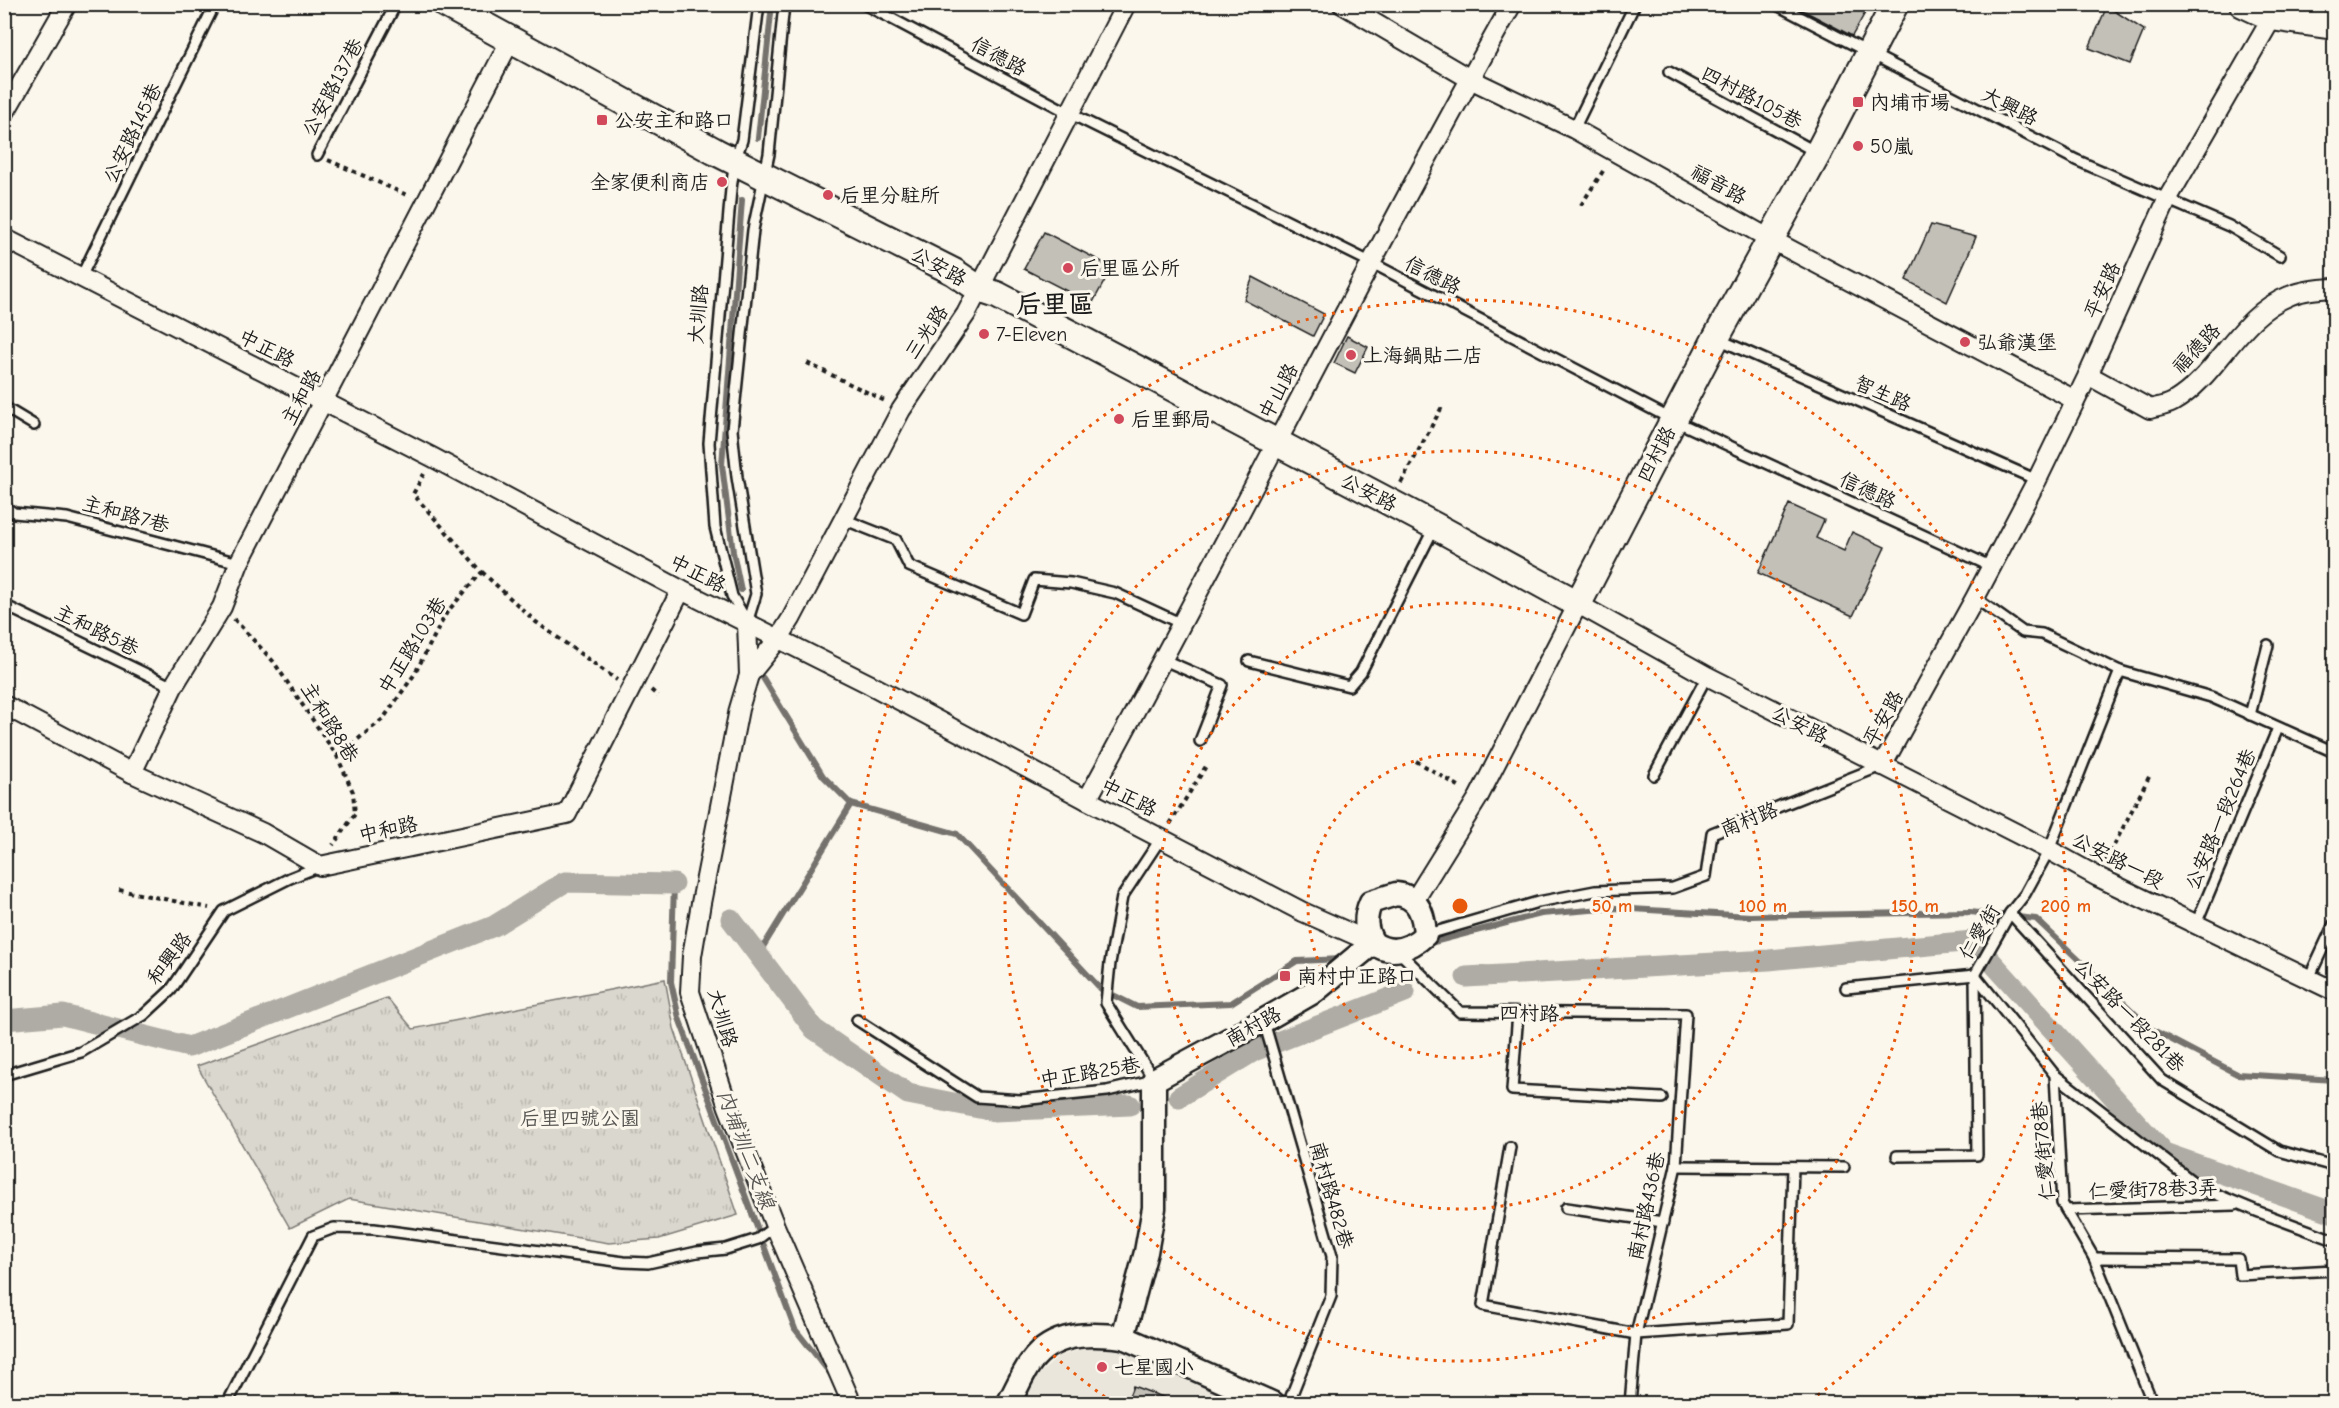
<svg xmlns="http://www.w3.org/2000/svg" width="2339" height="1408" font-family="'Comic Neue','LXGW WenKai TC',sans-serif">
  <defs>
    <pattern id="park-tufts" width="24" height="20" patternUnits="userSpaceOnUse" patternTransform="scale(1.5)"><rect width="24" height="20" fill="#dad7ce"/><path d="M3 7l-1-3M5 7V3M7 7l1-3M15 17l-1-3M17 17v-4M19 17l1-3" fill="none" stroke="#bab8b0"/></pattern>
  </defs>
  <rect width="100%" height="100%" fill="#fbf7ec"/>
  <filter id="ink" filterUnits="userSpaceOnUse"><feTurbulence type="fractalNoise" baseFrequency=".0167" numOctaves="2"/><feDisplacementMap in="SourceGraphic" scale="12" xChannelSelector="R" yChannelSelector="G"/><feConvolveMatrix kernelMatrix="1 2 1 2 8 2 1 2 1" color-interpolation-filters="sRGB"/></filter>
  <g filter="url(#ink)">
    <polygon fill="#eae6dc" points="1103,1343 1241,1403 1023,1404 1036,1377 1059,1356"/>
    <polygon fill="url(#park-tufts)" stroke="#7b7a75" stroke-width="1.5" points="665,979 674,1028 738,1215 659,1239 609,1243 349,1199 290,1228 197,1066 387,998 413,1029"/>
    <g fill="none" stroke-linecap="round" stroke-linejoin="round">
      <g stroke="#74726e" stroke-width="6">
        <polyline points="758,138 772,4"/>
        <polyline points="741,590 733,552 722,465 742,200"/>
        <polyline points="763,678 823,776 851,804 957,834 1101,989 1137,1007 1231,1003 1297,961 1343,959"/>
        <polyline points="674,884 671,982 679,1018 795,1329 833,1377"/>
        <polyline points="1426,944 1541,914 1615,908 1750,916 1970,912 2036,919 2151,1029 2237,1074 2334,1080"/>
        <polyline points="758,955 851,804"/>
      </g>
      <g stroke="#afaca5" stroke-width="21">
        <polyline points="731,919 814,1029 908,1094 994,1111 1130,1105"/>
        <polyline points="1466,977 1769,960 1973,941 2164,1153 2334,1213"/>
        <polyline points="4,1020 63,1015 189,1047 494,926 565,882 674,884"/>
        <polyline points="1179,1097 1254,1051 1405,992"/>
      </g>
    </g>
    <g fill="#c3c0b8" stroke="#1c1c1c" stroke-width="1.5">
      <polygon points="1791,4 1870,4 1852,36"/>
      <polygon points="2107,6 2144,30 2130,64 2089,48"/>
      <polygon points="1931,225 1976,237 1947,302 1906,280"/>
      <polygon points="1044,232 1112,267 1092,304 1024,269"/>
      <polygon points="1253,277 1324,314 1313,336 1244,300"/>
      <polygon points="1347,336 1368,347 1355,373 1334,363"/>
      <polygon points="1789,504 1824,520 1816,538 1844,551 1852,532 1885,547 1853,616 1758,573"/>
      <polygon points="1133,1386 1176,1402 1176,1404 1126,1404"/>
    </g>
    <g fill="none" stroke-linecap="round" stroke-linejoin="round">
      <g stroke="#1c1c1c" stroke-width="14">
        <g id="service">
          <polyline points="864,4 1069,113 1372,263 1673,420 1990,566"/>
          <polyline points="1775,4 2076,160 2229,226 2280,256"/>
          <polyline points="1669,72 1816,152"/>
          <polyline points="1574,129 1635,4"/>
          <polyline points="317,155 396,4"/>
          <polyline points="81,277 215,4"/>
          <polyline points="1718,339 2037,480"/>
          <polyline points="4,407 34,425"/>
          <polyline points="4,506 14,513 67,518 239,563"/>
          <polyline points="843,519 896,540 909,566 1021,614 1034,580 1071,583 1115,593 1182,624"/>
          <polyline points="1975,598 2023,632 2042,634 2120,671 2211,697 2334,752"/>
          <polyline points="4,605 173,687"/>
          <polyline points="745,618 732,596 715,527 709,443 731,189 735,161 742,140 759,4"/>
          <polyline points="747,623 756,594 737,477 732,430 753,230 769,154 784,4"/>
          <polyline points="1164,660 1222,685 1200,741"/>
          <polyline points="1249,661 1349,686 1361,672 1434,528"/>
          <polyline points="2250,715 2268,645"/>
          <polyline points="1654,775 1707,676"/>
          <polyline points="2010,913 2162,1080 2279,1151 2334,1166"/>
          <polyline points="2196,924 2278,728"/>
          <polyline points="1425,935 1538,902 1595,891 1673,888 1706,876 1712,833 1881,766"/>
          <polyline points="1399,952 1460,1012 1686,1014 1676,1166 1636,1334 1630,1404"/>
          <polyline points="2309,978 2334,924"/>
          <polyline points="1846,988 1975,975 2055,1075 2062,1203 2094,1258 2153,1404"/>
          <polyline points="1518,1013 1512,1090 1662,1098"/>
          <polyline points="857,1020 977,1097 1021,1100 1107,1091 1154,1080 1106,1003 1110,963 1122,897 1161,838"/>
          <polyline points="1264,1022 1332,1256 1331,1296 1288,1404"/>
          <polyline points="4,1075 81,1052 144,1015 171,990 224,911 290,878 320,866"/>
          <polyline points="2055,1075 2201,1188 2259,1212 2334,1240"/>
          <polyline points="1510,1147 1483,1305 1636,1334 1788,1324 1793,1167"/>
          <polyline points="1897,1156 1977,1155 1975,975 2010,913 2025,894 2049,850 2120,671"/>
          <polyline points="1676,1166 1844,1167"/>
          <polyline points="1566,1208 1663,1222"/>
          <polyline points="2066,1210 2235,1205"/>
          <polyline points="2094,1258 2238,1259 2240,1275 2334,1270"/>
          <polyline points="227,1404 313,1236 334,1228 374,1229 624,1262 648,1263 697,1252 726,1249 758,1239 775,1226"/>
        </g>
      </g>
      <g stroke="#1c1c1c" stroke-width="22">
        <g id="minor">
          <polyline points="1342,4 1470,79 1574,129 1770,239 2075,400"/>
          <polyline points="4,114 67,4"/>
          <polyline points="4,238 432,457 681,590 869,684 1087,800 1303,912 1373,943"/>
          <path d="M2088 375 2150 409C2157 407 2166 406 2173 402 2219 375 2238 316 2289 296 2303 290 2319 289 2334 288"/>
          <polyline points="747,623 749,675 739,709 701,903 692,956 690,992 728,1107 775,1226 852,1404"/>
          <polyline points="749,675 779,638 791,619 901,410 966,314 1126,4"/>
          <polyline points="4,705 132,773 263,833 320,866 567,814 681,590"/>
          <polyline points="1882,766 1975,598 2037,480 2088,375 2168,198 2280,4"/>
          <polyline points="132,773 173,687 222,607 239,563 510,41"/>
          <path d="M1087 800C1231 537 1364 267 1512 4"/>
          <polyline points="1414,901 1478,798 1578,604 1707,676 2049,850 2098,877 2334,991"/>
        </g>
      </g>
      <g stroke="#1c1c1c" stroke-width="27">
        <g id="tertiary">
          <path d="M1396 894C1419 896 1424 915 1425 935 1410 949 1391 956 1373 943 1365 929 1364 917 1371 902Z"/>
          <path d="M1008 1404C1016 1390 1022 1374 1031 1362 1053 1332 1090 1333 1123 1337"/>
          <polyline points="1274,1404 1123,1337 1146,1252 1154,1208 1154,1080 1263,1021 1315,991 1373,943"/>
        </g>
      </g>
      <g stroke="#1c1c1c" stroke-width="30">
        <g id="secondary">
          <polyline points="445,4 716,152 954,272 979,289 997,295 1435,526 1578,604 1716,338 1818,153 1895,4"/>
          <polyline points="2243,4 2271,17 2334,26"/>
        </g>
      </g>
      <g stroke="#1c1c1c" stroke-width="4" stroke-dasharray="4.5 4.5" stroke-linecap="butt">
        <polyline points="328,160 409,196"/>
        <polyline points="1581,205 1605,168"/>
        <polyline points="807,363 887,402"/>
        <polyline points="1401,483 1443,405"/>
        <polyline points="482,572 536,622 617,680"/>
        <polyline points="234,619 273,661 337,756 353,792 355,814 333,845"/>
        <polyline points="651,690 658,696"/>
        <polyline points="337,756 383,719 414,675 447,612 482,572 413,494 424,474"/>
        <polyline points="1416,761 1462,788"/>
        <polyline points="1170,824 1208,763"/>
        <polyline points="2106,861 2151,773"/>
        <polyline points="119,890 209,908"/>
        <polyline points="1484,1404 1487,1395"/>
      </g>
      <use href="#service" stroke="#fbf7ec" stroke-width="9"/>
      <use href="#minor" stroke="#fbf7ec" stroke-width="18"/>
      <use href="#tertiary" stroke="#fbf7ec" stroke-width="22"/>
      <use href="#secondary" stroke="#fbf7ec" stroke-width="26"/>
    </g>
  </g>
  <g fill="none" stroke="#e8590c" stroke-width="3" stroke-dasharray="3 6">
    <circle cx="1460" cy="906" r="152"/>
    <circle cx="1460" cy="906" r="303"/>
    <circle cx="1460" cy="906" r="455"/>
    <path d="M1112 1402A606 606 0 1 1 1808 1402"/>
  </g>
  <g fill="#d1495b" stroke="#fbf7ec" stroke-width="2">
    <rect x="1852" y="96" width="12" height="12" rx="3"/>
    <rect x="596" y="114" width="12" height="12" rx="3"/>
    <circle cx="1858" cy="146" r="6"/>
    <circle cx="722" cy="182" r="6"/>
    <circle cx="828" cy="195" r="6"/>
    <circle cx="1068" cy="268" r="6"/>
    <circle cx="984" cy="334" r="6"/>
    <circle cx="1965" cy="342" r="6"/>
    <circle cx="1351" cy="355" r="6"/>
    <circle cx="1119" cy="419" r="6"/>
    <rect x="1279" y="970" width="12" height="12" rx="3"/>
    <circle cx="1102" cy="1367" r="6"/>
  </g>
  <g text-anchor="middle" stroke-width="6" stroke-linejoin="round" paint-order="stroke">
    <g font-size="20" fill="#1c1c1c" stroke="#fbf7ec">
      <text transform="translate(999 56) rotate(28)" y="7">信德路</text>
      <text transform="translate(332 87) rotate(-62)" y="7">公安路137巷</text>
      <text transform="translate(1752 97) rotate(28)" y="7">四村路105巷</text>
      <text transform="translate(2010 106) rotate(27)" y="7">大興路</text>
      <text transform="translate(132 133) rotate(-64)" y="7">公安路145巷</text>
      <text transform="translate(1719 184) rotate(29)" y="7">福音路</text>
      <text transform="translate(939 266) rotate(29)" y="7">公安路</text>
      <text transform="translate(1433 275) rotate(27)" y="7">信德路</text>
      <text transform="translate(2102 290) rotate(-66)" y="7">平安路</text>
      <text transform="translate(698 314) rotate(-85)" y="7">大圳路</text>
      <text transform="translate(926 332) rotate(-56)" y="7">三光路</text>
      <text transform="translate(267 348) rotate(27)" y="7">中正路</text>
      <text transform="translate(2196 348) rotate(-47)" y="7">福德路</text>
      <text transform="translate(1278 391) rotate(-62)" y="7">中山路</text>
      <text transform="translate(1883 393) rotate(24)" y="7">智生路</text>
      <text transform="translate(301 397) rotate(-62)" y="7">主和路</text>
      <text transform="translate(1656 454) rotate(-63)" y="7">四村路</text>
      <text transform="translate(1868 490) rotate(25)" y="7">信德路</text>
      <text transform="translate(1369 492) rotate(27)" y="7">公安路</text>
      <text transform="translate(126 514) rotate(15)" y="7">主和路7巷</text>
      <text transform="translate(698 573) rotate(27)" y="7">中正路</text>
      <text transform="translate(97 630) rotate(26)" y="7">主和路5巷</text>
      <text transform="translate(412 645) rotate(-58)" y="7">中正路103巷</text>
      <text transform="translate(1883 718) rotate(-61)" y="7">平安路</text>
      <text transform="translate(330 722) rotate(58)" y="7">主和路8巷</text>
      <text transform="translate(1800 724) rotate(27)" y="7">公安路</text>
      <text transform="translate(1129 797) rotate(27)" y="7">中正路</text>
      <text transform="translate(1749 819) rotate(-22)" y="7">南村路</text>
      <text transform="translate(2220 819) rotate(-67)" y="7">公安路一段264巷</text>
      <text transform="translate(388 829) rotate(-12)" y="7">中和路</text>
      <text transform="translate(2118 860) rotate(27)" y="7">公安路一段</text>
      <text transform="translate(1979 932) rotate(-59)" y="7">仁愛街</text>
      <text transform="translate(169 958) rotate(-53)" y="7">和興路</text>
      <text transform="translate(1529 1013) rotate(1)" y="7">四村路</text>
      <text transform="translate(2130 1015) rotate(46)" y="7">公安路一段281巷</text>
      <text transform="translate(723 1018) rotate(74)" y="7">大圳路</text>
      <text transform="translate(1253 1026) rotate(-29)" y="7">南村路</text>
      <text transform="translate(1090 1072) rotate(-9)" y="7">中正路25巷</text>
      <text transform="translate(2043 1151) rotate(-95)" y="7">仁愛街78巷</text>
      <text transform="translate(2153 1189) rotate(-2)" y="7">仁愛街78巷3弄</text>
      <text transform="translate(1332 1195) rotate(74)" y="7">南村路482巷</text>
      <text transform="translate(1646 1206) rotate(-78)" y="7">南村路436巷</text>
    </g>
    <g font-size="20" fill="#1c1c1c" stroke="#fbf7ec" text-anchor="start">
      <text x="1870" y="109">內埔市場</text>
      <text x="614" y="127">公安主和路口</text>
      <text x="1870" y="153">50嵐</text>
      <text x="710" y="189" text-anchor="end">全家便利商店</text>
      <text x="840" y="202">后里分駐所</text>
      <text x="1080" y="275">后里區公所</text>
      <text x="996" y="341">7-Eleven</text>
      <text x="1977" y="349">弘爺漢堡</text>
      <text x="1363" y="362">上海鍋貼二店</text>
      <text x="1131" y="426">后里郵局</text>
      <text x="1297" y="983">南村中正路口</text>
      <text x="1114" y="1374">七星國小</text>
    </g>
    <g font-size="20" fill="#555451" stroke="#fbf7ec">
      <text x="580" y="1125">后里四號公園</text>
    </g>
    <g font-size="21" font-style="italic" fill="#575653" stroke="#fbf7ec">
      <text transform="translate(746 1149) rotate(69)" y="7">內埔圳二支線</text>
    </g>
    <g font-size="26" font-weight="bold" fill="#1c1c1c" stroke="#fbf7ec">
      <text x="1055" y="313">后里區</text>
    </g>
  </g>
  <circle cx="1460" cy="906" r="9" fill="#e8590c" stroke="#fbf7ec" stroke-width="3"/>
  <g font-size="18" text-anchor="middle" font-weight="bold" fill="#e8590c" stroke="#fbf7ec" stroke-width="6" stroke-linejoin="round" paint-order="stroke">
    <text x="1612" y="912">50 m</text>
    <text x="1763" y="912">100 m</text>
    <text x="1915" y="912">150 m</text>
    <text x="2066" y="912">200 m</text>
  </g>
  <rect width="2339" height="1408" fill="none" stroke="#fbf7ec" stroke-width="24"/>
  <rect x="12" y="12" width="2315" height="1384" fill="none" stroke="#1c1c1c" stroke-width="2" filter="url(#ink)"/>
</svg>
